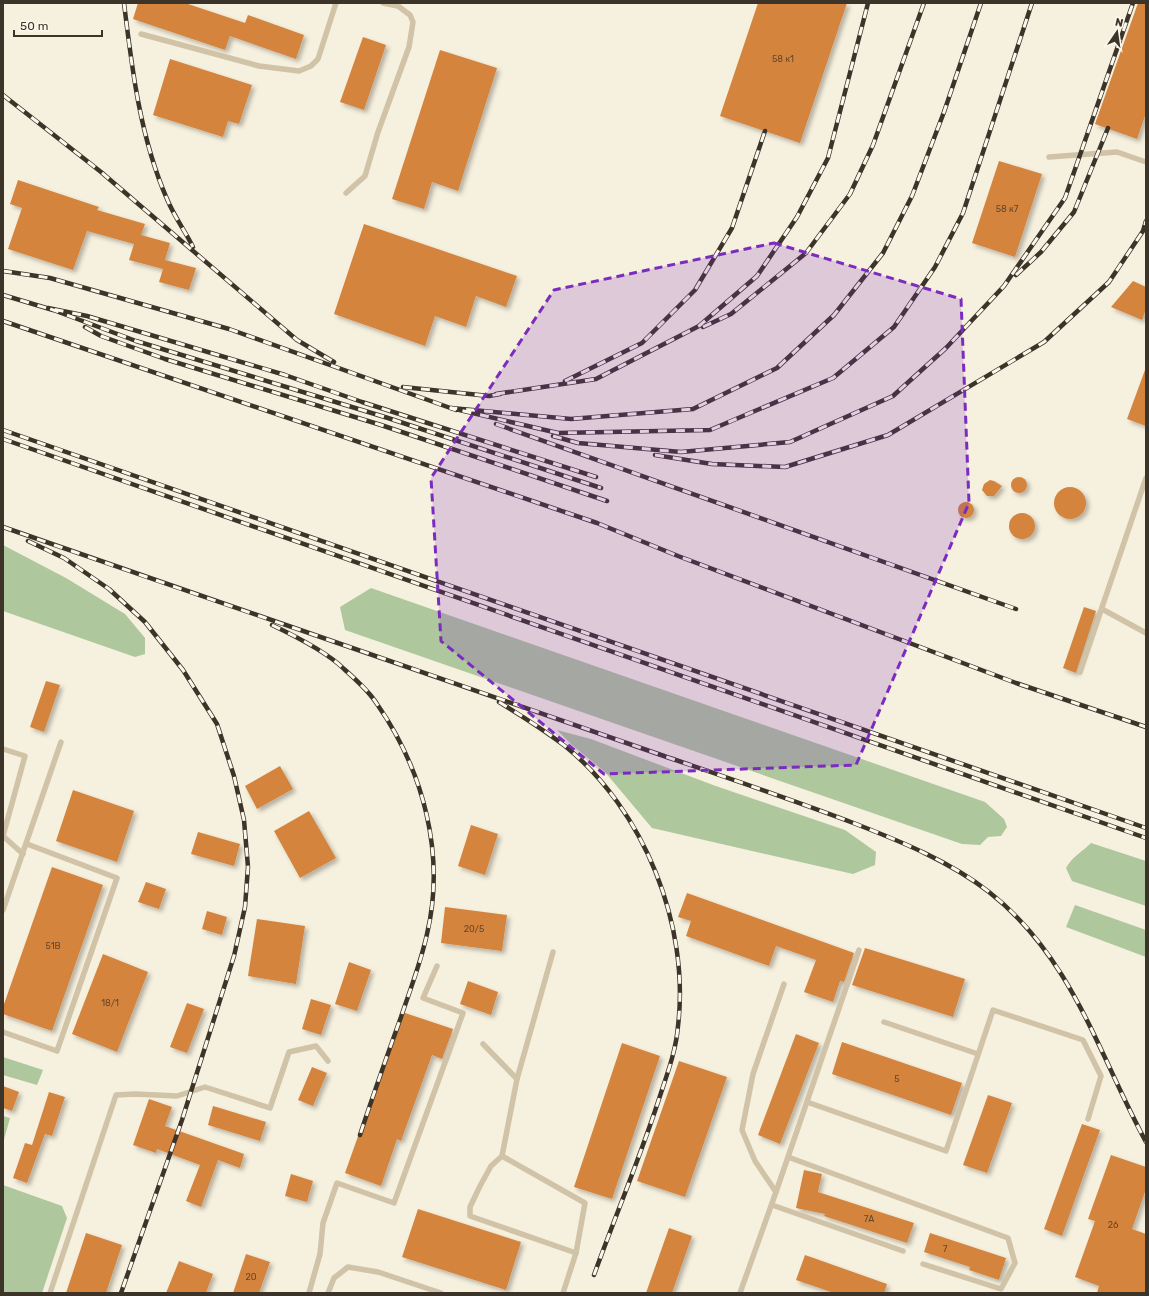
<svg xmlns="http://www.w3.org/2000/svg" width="1149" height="1296" font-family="Rubik,sans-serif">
  <defs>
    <filter id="shadow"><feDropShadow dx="3" dy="3" stdDeviation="2" flood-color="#0004"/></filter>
  </defs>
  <rect width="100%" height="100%" fill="#f6f0de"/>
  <g fill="#afc79c">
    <polygon points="3,545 66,578 125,614 145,638 145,654 135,657 3,611"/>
    <polygon points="371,588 985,802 1004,819 1007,827 1001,836 988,837 980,845 962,844 345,630 340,607"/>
    <polygon points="557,730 591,739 713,785 845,830 876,852 875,865 853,874 652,828 605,772 572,745"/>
    <path d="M1091 843 1146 861V906L1072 881 1066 868C1071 858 1083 851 1091 843Z"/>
    <polygon points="1075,905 1146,930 1146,957 1066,927"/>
    <polygon points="3,1057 43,1070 37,1085 3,1075"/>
    <polygon points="3,1116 10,1118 3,1143"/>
    <polygon points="3,1185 62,1206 67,1218 42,1293 3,1293"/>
  </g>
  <g fill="#d4843e" filter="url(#shadow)">
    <polygon points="138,3 185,3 245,23 248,15 304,35 296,59 230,36 225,50 133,19"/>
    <polygon points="758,3 847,3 800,143 720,116"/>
    <polygon points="1138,3 1146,3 1146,113 1137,139 1095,124"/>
    <polygon points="363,37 386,45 364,110 340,102"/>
    <polygon points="440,50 497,68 458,191 432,182 424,209 392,199"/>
    <polygon points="170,59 252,85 239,124 228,121 223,137 153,115"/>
    <polygon points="999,161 1042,174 1015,257 972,243"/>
    <polygon points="18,180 99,207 97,210 145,224 141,235 170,243 165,260 196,268 189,290 159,282 163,269 129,260 134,244 87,231 73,270 8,249 22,208 10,204"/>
    <polygon points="364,224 517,276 506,307 476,296 466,327 435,316 425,346 334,314"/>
    <polygon points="1133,281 1146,287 1146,309 1142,320 1111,307"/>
    <polygon points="1145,370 1146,371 1146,426 1127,419"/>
    <circle cx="1019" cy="485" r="8"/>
    <polygon points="990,480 994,481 1002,486 994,496 987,496 982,490 984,484"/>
    <circle cx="1070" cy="503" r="16"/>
    <circle cx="966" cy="510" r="8"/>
    <circle cx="1022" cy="526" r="13"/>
    <polygon points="1084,607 1096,611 1076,673 1063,668"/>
    <polygon points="46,681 60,685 44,732 30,727"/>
    <polygon points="280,766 293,789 257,809 245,786"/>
    <polygon points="73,790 134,811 117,862 56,841"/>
    <polygon points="309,811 336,858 300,878 274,831"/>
    <polygon points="471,825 498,834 485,875 458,866"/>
    <polygon points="198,832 240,844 234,866 191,854"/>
    <polygon points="52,867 103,885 52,1031 3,1014 3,1007"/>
    <polygon points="146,882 166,889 159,909 138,902"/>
    <polygon points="687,893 854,953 844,982 840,981 833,1002 804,992 816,960 776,946 769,966 686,936 691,921 678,917"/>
    <polygon points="445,907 507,915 502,951 441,943"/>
    <polygon points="207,911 227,917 222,935 202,929"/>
    <polygon points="257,919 305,926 296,984 248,976"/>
    <polygon points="865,948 965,979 953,1017 852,985"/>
    <polygon points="103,954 148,972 117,1052 72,1034"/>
    <polygon points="349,962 371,970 357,1011 335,1004"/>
    <polygon points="468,981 498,992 491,1015 460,1004"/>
    <polygon points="311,999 331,1005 321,1035 302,1029"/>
    <polygon points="187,1003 204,1009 187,1053 170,1047"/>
    <polygon points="402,1012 453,1029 442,1059 432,1055 401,1141 397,1139 381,1186 345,1173"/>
    <polygon points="796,1034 819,1043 780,1144 758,1135"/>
    <polygon points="842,1042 962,1083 951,1115 832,1074"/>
    <polygon points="622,1043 660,1056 612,1199 574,1187"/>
    <polygon points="679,1061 727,1077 685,1197 637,1181"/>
    <polygon points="312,1067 327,1073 313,1106 298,1100"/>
    <polygon points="3,1086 19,1092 12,1111 3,1108"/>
    <polygon points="49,1092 65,1097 52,1136 45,1134 27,1183 13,1178 25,1143 32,1145"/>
    <polygon points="988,1095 1012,1103 987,1173 963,1165"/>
    <polygon points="149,1099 172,1107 165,1126 244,1154 240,1168 218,1160 201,1207 186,1201 200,1165 157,1149 156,1153 133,1145"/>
    <polygon points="213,1106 266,1122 260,1141 208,1125"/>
    <polygon points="1082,1124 1100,1130 1062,1236 1044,1229"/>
    <polygon points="1111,1155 1146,1167 1146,1189 1132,1229 1146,1234 1146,1293 1097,1293 1099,1286 1075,1277 1095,1221 1088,1219"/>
    <polygon points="804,1170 822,1174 818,1192 914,1223 907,1243 824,1216 825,1214 796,1208"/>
    <polygon points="291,1174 313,1181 307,1202 285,1196"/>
    <polygon points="418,1209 521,1242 506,1290 402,1257"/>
    <polygon points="669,1228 692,1236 672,1293 646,1293"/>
    <polygon points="86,1233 122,1245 106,1293 66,1293"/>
    <polygon points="930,1233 1006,1258 999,1280 969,1270 970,1267 924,1252"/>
    <polygon points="246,1254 270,1262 259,1293 233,1293"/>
    <polygon points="805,1255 887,1284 884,1293 834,1293 796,1280"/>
    <polygon points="179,1261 213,1274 206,1293 166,1293"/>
  </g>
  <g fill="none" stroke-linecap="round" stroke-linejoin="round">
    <g stroke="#d0c3a8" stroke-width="5.5">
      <polyline points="383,3 398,6 398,3"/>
      <polyline points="141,34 259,66 299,71 311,66 318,59 336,3"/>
      <polyline points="1049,157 1117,152 1146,162"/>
      <polyline points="346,193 365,176 378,132 409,47 413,22 410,15 398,6"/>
      <polyline points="1102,609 1146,633"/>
      <polyline points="1080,672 1146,478"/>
      <polyline points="3,749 25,756 3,836 23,854"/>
      <polyline points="3,910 61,742"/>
      <polyline points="553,952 517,1079 502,1156 491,1166 480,1186 470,1207 470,1216 576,1253"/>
      <polyline points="884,1022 978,1054"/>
      <polyline points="3,1032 57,1051 117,878 27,844"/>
      <polyline points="483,1044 517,1079"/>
      <polyline points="807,1102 946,1151 993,1010 1083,1040 1101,1076 1088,1119"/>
      <polyline points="502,1156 585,1203 576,1253 563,1293"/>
      <polyline points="788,1157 1008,1238 1015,1263 1001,1289 923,1264"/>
      <polyline points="776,1192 859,950"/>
      <polyline points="772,1205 903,1251"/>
      <polyline points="50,1293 116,1095 135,1094 177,1096 205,1087 270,1108 289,1052 316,1046 328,1061"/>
      <polyline points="309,1293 320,1254 323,1223 337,1183 394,1203 463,1013 423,998 437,966"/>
      <polyline points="328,1293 334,1278 348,1267 378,1272 441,1293"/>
      <polyline points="740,1293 776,1192 755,1161 742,1130 753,1074 784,984"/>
    </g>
    <g stroke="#3c3329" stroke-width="4.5">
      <g id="rail">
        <path d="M124 3C132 69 140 137 167 199 174 216 185 231 193 247"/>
        <polyline points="981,3 944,112 912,196 883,253 834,315 777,368 693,409 571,419 451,408 558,433 710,430 833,378 894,327 935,267 963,213 1032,3"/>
        <polyline points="3,95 101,172 297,340 334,362"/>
        <polyline points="3,271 50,278 229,329 456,410"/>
        <polyline points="1016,275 1041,252 1074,212 1108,128"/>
        <polyline points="3,295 53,310"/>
        <polyline points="3,321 597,523 678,556 1016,683 1146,727"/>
        <polyline points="85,327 101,336 165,359 381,425 607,501"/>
        <polyline points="703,327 731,314 806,253 850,194 873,145 924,3"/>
        <polyline points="565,381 642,343 695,290 732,228 765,131"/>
        <polyline points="403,387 489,396 500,394"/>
        <polyline points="496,394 596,379 699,326 757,276 797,217 828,158 868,3"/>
        <polyline points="496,424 1016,609"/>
        <polyline points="3,430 1146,828"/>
        <polyline points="553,436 578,443 681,452 790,442 893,396 946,348 1004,286 1065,198 1133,3"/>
        <polyline points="3,439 1146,838"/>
        <polyline points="655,455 712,464 785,467 888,435 1044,342 1109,282 1143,231 1146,221"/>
        <polyline points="596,477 362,402 285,375 87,316 48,308 136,341 388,418 601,488"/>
        <path d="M3 527C223 604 444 679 664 756 728 778 793 800 856 824 902 842 949 861 989 892 1072 957 1098 1053 1146 1142"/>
        <polyline points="28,541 64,558 109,589 145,622 183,670 217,724 234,776 244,820 248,867 245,907 234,956 182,1120 121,1293"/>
        <path d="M272 625C293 635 327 652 344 669 355 679 369 691 377 704 423 770 446 854 427 934 421 962 410 990 401 1017 387 1056 373 1095 360 1135"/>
        <path d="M499 702C522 716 544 730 565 746 644 810 690 925 678 1026 676 1052 666 1077 658 1102 639 1160 615 1217 594 1275"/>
      </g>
    </g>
    <use href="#rail" stroke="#fcf8eb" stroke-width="3" stroke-dasharray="9" stroke-linecap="butt"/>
  </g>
  <path fill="#7b2cbf" fill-opacity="0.2" stroke="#7b2cbf" stroke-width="3" stroke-dasharray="8 5" stroke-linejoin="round" d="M774 243 961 299 969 503 856 765 604 774 441 641 431 478 554 290Z"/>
  <g text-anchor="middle" stroke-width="4" stroke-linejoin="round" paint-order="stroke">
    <g font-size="9" fill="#62472e">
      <text x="783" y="62">58 к1</text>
      <text x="1007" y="212">58 к7</text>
      <text x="474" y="932">20/5</text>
      <text x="53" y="949">51В</text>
      <text x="110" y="1006">18/1</text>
      <text x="897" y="1082">5</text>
      <text x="869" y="1222">7А</text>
      <text x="1113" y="1228">26</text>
      <text x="945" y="1252">7</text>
      <text x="251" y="1280">20</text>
    </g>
  </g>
  <rect width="1149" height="1296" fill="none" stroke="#3c3329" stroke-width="8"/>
  <g transform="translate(1117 32) rotate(13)" stroke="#fcf8eb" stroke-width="3" paint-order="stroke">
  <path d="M0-3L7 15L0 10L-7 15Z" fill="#3c3329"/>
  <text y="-6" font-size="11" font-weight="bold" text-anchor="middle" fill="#3c3329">N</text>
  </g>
  <path d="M14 30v6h88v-6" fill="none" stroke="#3c3329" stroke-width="2"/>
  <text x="20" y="30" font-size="12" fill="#3c3329" stroke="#fcf8eb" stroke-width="3" paint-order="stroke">50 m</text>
</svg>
